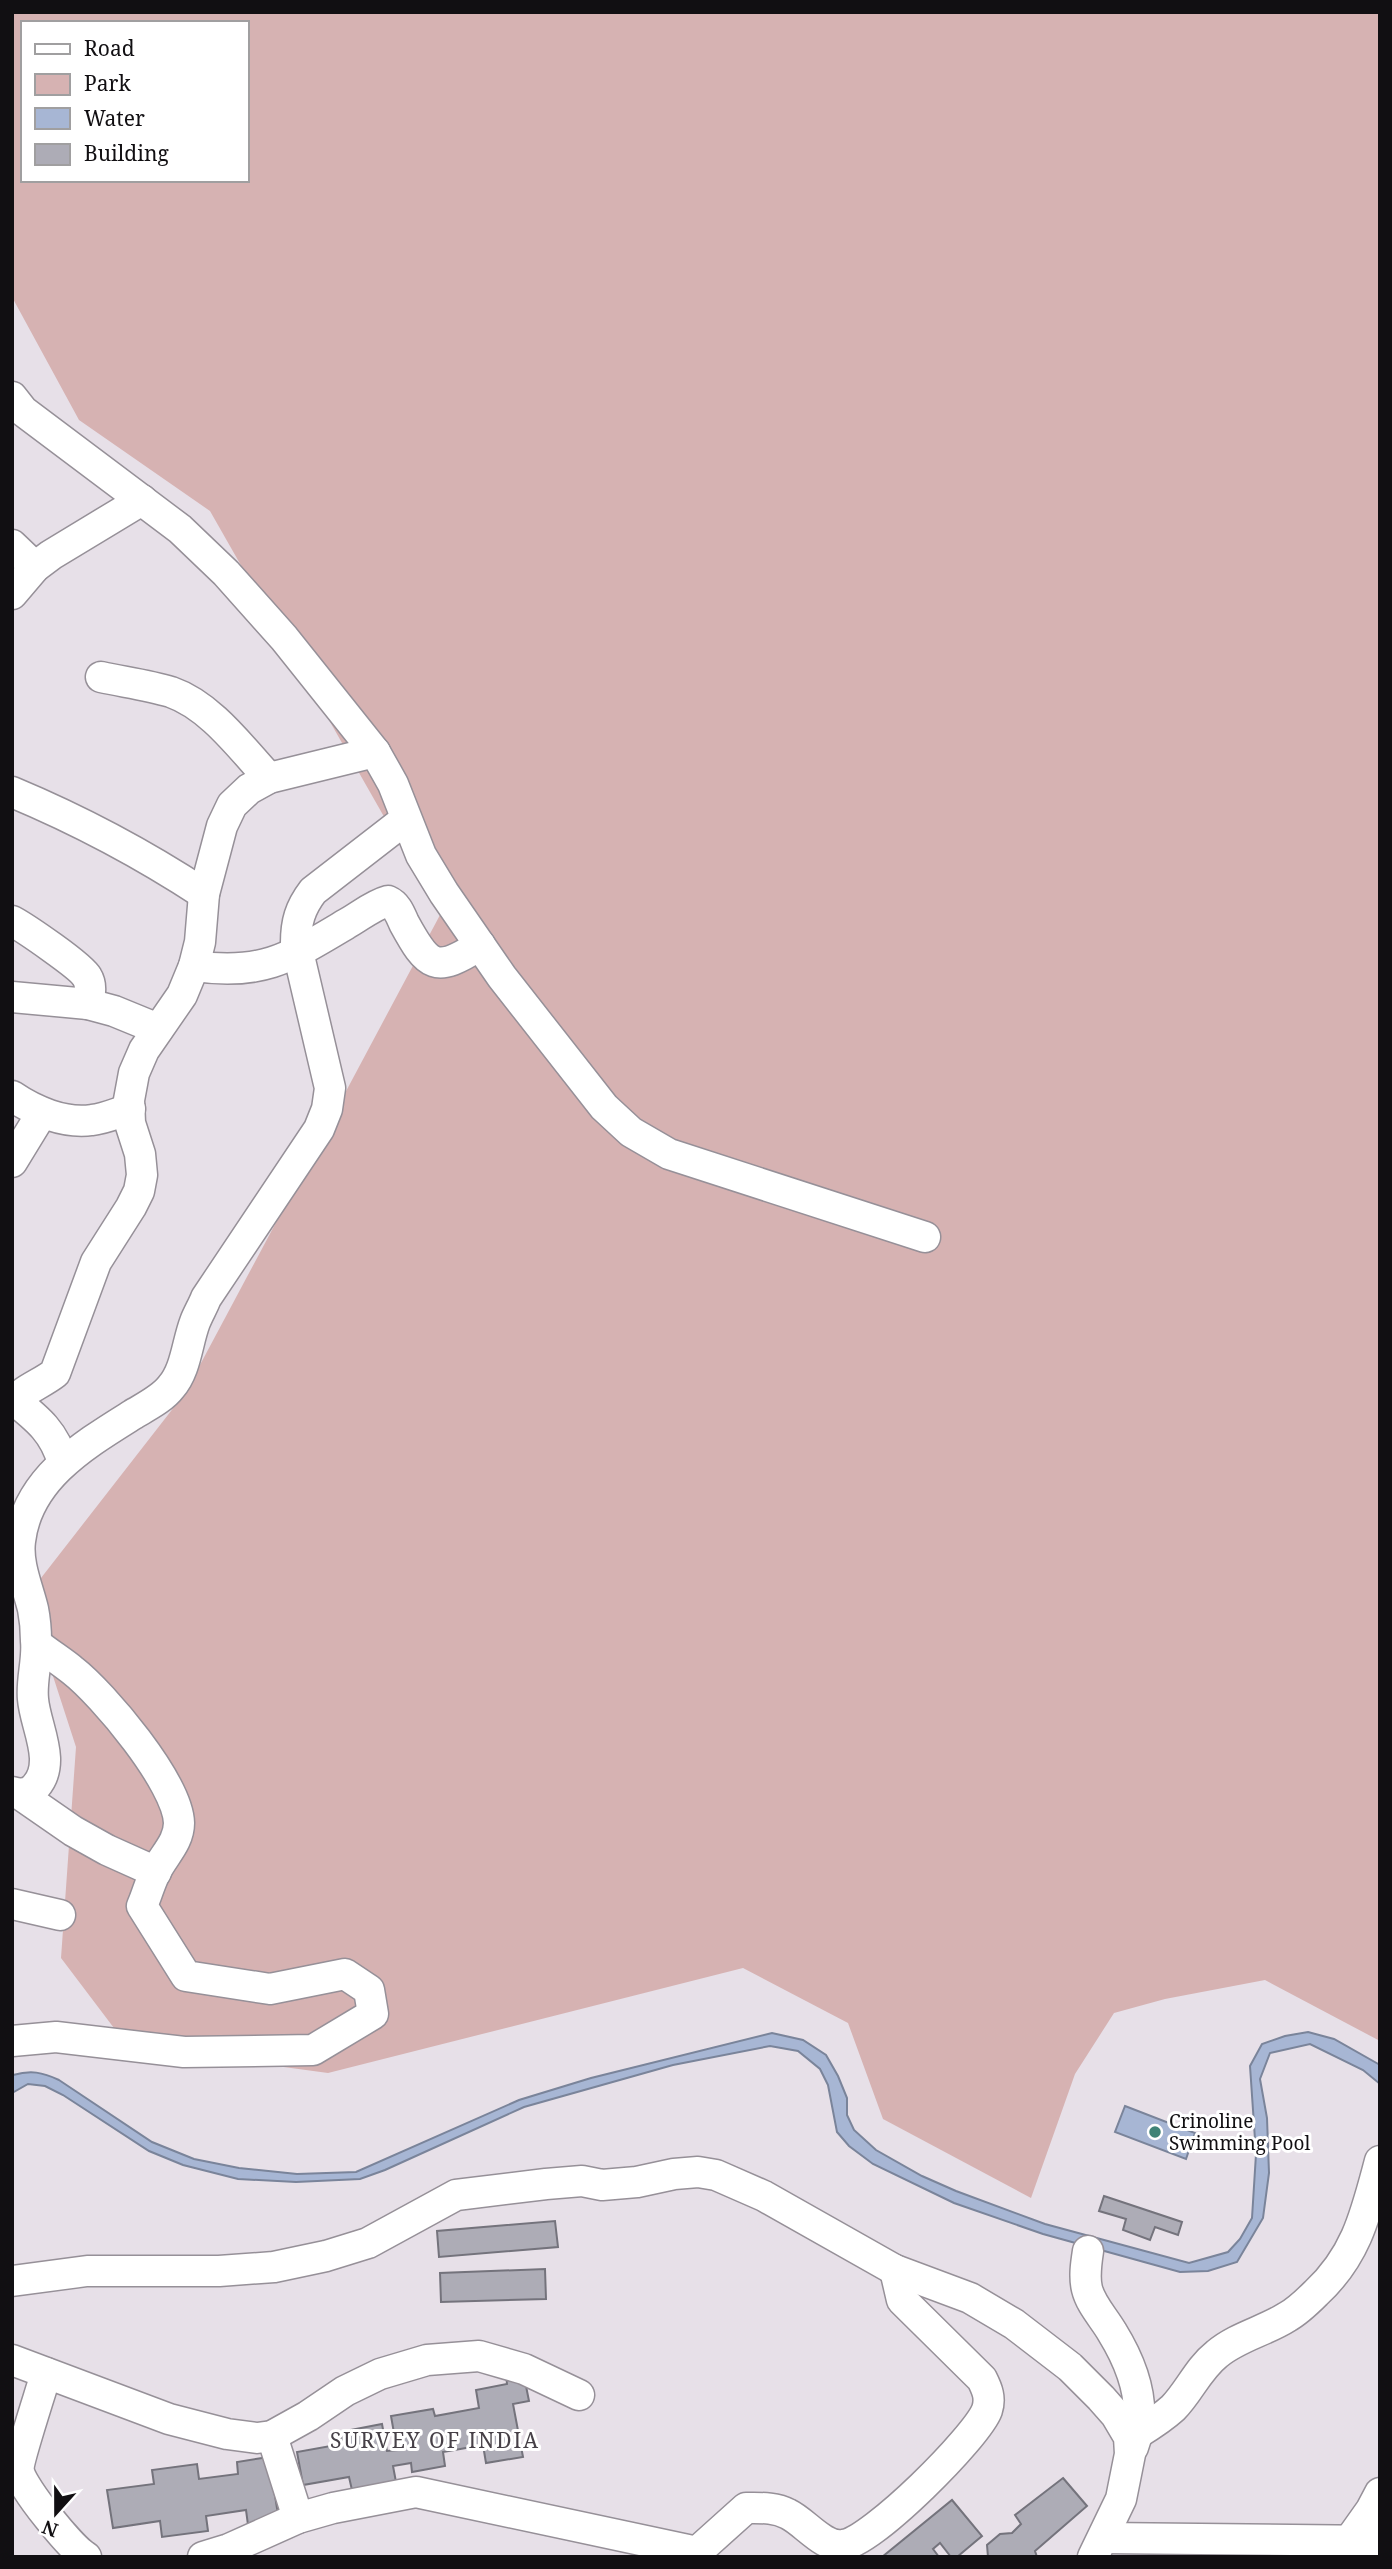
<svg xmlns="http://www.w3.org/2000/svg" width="1392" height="2569" font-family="'Noto Serif',serif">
  <rect width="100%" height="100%" fill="#e7e0e8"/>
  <path fill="#d6b2b2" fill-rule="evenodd" d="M12 12H1380V2041L1265 1980 1165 1999 1114 2013 1075 2074 1031 2198 883 2119 848 2023 743 1968 328 2073 188 2054 120 2036 61 1958 76 1747 27 1596 185 1393 440 915 210 511 79 420 12 297ZM23 23H247V180H23Z"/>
  <g fill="#a7b6d4" stroke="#7a849a" stroke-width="2">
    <path d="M1308 2032 1334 2039 1380 2065V2084L1363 2070 1310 2044 1270 2053 1260 2079 1267 2118 1269 2173 1263 2218 1237 2262 1208 2271 1180 2272 1043 2234 954 2203 873 2164 849 2146 837 2132 828 2085 820 2069 798 2051 770 2046 673 2065 524 2107 385 2170 360 2179 296 2182 238 2179 183 2165 149 2151 63 2095 45 2086 28 2084 12 2093 13 2075C31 2070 42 2072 59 2080L152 2142 194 2159 239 2168 297 2174 356 2172 519 2100 591 2078 772 2033 803 2040 826 2055 838 2076 847 2098V2115L854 2130 876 2150 922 2176 956 2191 1045 2224 1189 2263 1228 2252 1240 2239 1252 2218 1256 2154 1250 2066 1262 2044 1285 2036Z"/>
    <polygon points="1125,2106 1195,2133 1186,2159 1115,2132"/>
  </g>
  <g fill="#adacb6" stroke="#74737c" stroke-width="2">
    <polygon points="1104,2196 1182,2222 1178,2235 1155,2227 1150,2240 1123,2230 1126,2219 1099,2211"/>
    <polygon points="555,2221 558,2247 439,2257 437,2231"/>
    <polygon points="545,2269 546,2299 441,2302 440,2273"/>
    <polygon points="523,2371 529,2401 513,2404 523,2457 486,2463 483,2445 443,2452 445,2466 412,2472 411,2463 393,2466 396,2482 352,2490 349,2477 303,2485 297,2452 342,2444 340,2432 382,2424 387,2451 397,2450 391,2416 433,2409 435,2416 479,2408 476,2390 507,2384 506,2374"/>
    <polygon points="269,2457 279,2521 248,2525 246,2510 206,2516 208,2531 162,2537 160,2521 113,2528 107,2490 154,2484 152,2470 197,2464 199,2479 238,2474 237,2462"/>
    <polygon points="1063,2478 1087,2506 1035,2551 1037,2557 988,2557 987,2545 1000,2534 1012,2533 1021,2524 1015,2515"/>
    <polygon points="952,2500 982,2536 957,2557 951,2557 940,2543 933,2549 939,2557 882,2557"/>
  </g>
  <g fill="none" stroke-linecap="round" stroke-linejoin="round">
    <g stroke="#969098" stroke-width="33">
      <g id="minor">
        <polyline points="12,397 23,411 180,529 226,573 284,638 375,752 393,784 421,855 444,893 502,977 604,1107 631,1132 669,1154 925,1237"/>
        <polyline points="12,545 35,567"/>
        <polyline points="12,594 35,567 51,555 142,500"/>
        <path d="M101 677C124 682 148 685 171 692 211 706 241 748 269 778"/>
        <path d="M12 792C79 820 143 854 204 894"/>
        <path d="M12 921C25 928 81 966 87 977 92 985 90 994 88 1004"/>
        <path d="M194 966C262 976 289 958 346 924 359 917 373 905 388 901 397 905 400 914 404 923 428 967 435 974 480 945"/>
        <polyline points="12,997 88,1004 114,1011 158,1029"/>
        <path d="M12 1096C34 1111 64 1124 92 1120 104 1119 117 1113 130 1109"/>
        <polyline points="12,1162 42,1113"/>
        <path d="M14 1400C38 1419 55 1433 63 1463"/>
        <path d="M12 1403C24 1389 41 1384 55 1373L96 1262 131 1207 139 1191 142 1175 140 1154 130 1123 129 1100 134 1073 144 1050 182 995 194 966 200 942 204 894 222 826 232 805 249 789 269 778 375 752"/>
        <path d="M12 1792C21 1795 30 1794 36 1786 57 1762 35 1726 33 1699 31 1680 38 1660 36 1641 36 1630 35 1619 33 1609 28 1588 17 1564 20 1541 27 1479 84 1445 132 1415 145 1407 162 1399 171 1387 186 1370 187 1343 195 1322 198 1314 203 1306 206 1298L319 1129 327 1109 330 1088 296 943C296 922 300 908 313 891L406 819"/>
        <polyline points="21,1795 73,1831 107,1850 156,1872"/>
        <polyline points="12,1904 60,1915"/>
        <path d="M12 2041 56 2037 184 2052 313 2050 373 2014 369 1990 345 1974 270 1989 186 1976 142 1906C147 1895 150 1882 156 1871 164 1855 179 1842 179 1823 178 1783 103 1694 72 1670 61 1661 48 1653 37 1644"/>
        <path d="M1088 2251C1086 2264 1084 2277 1087 2289 1091 2305 1104 2318 1112 2332 1133 2366 1148 2408 1133 2447"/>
        <polyline points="12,2281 87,2271 219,2271 274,2267 326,2256 368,2243 456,2195 546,2184 582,2181 602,2185 637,2182 674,2174 698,2172 716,2175 764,2196 895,2270 970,2298 1014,2324 1070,2367 1101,2398 1116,2415 1129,2437 1130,2454 1121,2499 1093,2557"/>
        <polyline points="12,2360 169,2419 227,2434 257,2438 272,2436 308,2416 345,2391 380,2374 427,2360 479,2356 524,2369 579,2395"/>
        <path d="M46 2373C42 2389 17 2462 19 2472 23 2489 71 2548 86 2557"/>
        <path d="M1138 2433C1151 2425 1162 2418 1173 2408 1189 2392 1198 2369 1217 2354 1237 2337 1265 2331 1287 2317 1298 2311 1307 2302 1316 2293 1357 2255 1366 2213 1380 2161"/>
        <polyline points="272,2436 298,2518"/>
        <polyline points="1103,2538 1380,2541"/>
        <polyline points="1349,2541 1371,2510 1380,2493"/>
        <path d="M203 2557 229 2549 298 2518 333 2508 416 2492 697 2552 746 2508C760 2508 775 2507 788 2514 805 2522 823 2548 843 2545 872 2542 977 2437 987 2410 991 2398 987 2389 982 2379L902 2300 895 2270"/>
      </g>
    </g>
    <use href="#minor" stroke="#fff" stroke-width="30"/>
  </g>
  <circle fill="#3f8376" stroke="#fff" stroke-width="2.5" cx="1155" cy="2132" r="7"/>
  <g text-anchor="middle" stroke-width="6" stroke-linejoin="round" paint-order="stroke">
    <g font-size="19" fill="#110f12" stroke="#fff" text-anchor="start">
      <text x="1169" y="2128">Crinoline<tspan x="1169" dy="22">Swimming Pool</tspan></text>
    </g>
    <g font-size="21" letter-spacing="2" fill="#464047" stroke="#fff">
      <text x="435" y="2448">SURVEY OF INDIA</text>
    </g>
  </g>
  <rect width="1392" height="2569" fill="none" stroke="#110f12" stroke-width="28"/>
  <rect x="21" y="21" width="228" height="161" fill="#ffffff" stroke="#a09fa0" stroke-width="2"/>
  <rect x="35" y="44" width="35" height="10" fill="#ffffff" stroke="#a09fa0" stroke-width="2"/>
  <text x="84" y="56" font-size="21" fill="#110f12">Road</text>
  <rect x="35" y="74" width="35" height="21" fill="#d6b2b2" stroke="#a09fa0" stroke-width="2"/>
  <text x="84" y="91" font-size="21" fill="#110f12">Park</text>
  <rect x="35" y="108" width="35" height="21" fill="#a7b6d4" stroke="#a09fa0" stroke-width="2"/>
  <text x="84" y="126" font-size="21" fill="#110f12">Water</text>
  <rect x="35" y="144" width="35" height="21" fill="#adacb6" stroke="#a09fa0" stroke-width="2"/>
  <text x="84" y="161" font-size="21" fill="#110f12">Building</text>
  <g transform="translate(56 2513) rotate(201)" stroke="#ffffff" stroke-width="5" paint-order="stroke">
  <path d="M0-5L12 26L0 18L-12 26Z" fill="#110f12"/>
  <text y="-10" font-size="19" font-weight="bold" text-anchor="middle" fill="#110f12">N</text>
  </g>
</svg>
